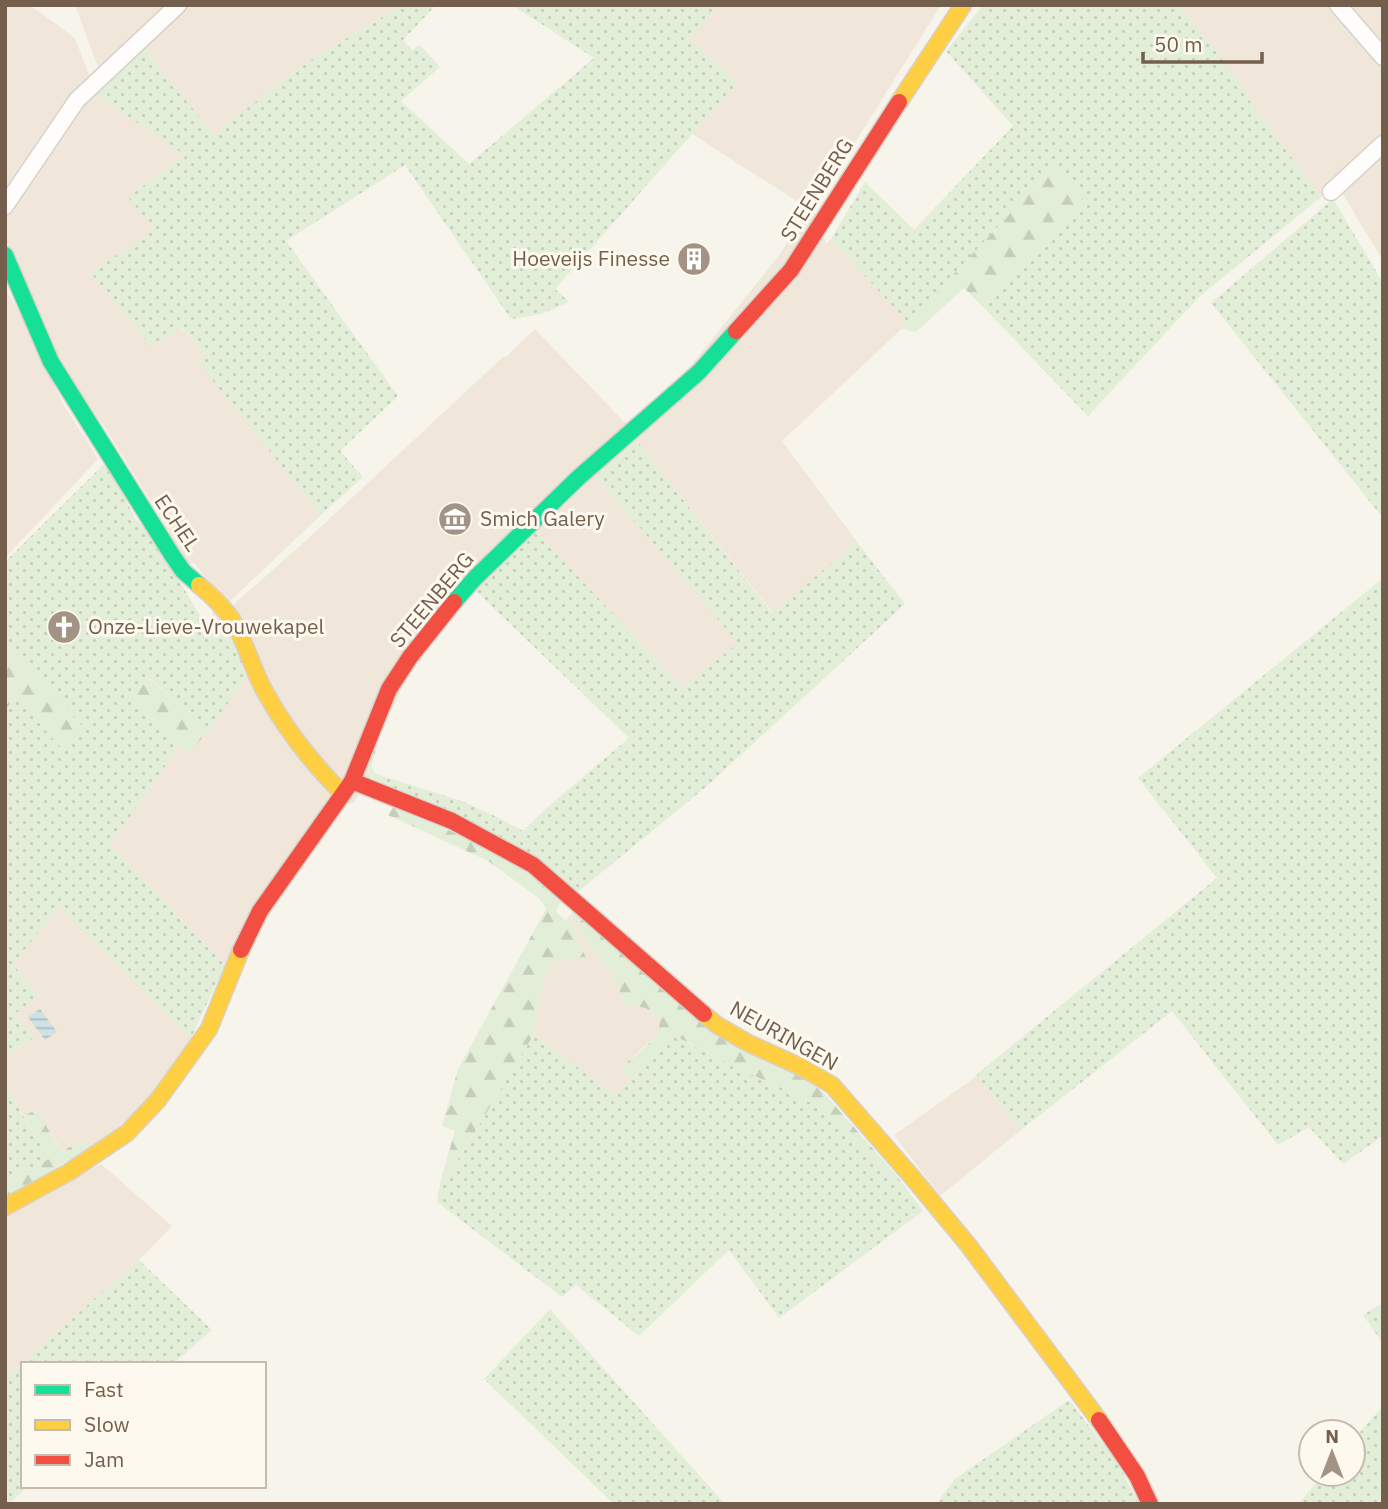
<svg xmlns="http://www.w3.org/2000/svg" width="1388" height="1509" font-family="'IBM Plex Sans',sans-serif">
  <defs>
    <pattern id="grass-dots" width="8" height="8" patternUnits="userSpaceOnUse" patternTransform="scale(1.75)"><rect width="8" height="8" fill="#e2eed8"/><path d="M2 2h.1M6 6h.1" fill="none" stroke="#c5cebb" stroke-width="1.8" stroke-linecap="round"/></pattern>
    <pattern id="forest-firs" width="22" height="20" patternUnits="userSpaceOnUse" patternTransform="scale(1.75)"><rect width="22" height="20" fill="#e2eed8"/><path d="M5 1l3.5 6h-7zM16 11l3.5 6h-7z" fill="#c5cebb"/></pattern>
    <pattern id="water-rules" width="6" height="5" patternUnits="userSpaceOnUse" patternTransform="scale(1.75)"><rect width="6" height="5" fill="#cee2e6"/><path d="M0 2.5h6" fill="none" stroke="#acbabd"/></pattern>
  </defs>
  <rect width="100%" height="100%" fill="#f7f4ec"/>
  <g fill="#f0e7da">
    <polygon points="5,5 30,5 75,38 89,75 98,67 75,5 403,5 325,51 292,73 214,136 142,46 96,94 186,155 155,229 91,273 150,346 181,328 207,356 199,362 321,515 228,603 232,606 312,535 504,356 506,357 535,329 627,425 677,383 777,258 809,209 692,134 738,82 689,41 716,5 941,5 844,160 813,207 826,244 831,239 908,323 782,441 857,542 773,613 637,441 596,476 739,643 682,688 534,529 432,639 407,677 367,764 371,777 354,803 348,804 225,965 110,845 180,745 189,752 210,729 234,639 212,622 214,587 193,562 187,566 162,519 106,429 65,371 5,239"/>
    <polygon points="1180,5 1383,5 1383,261 1341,191 1350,165 1322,193 1323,195 1321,197 1249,100 1250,98"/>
    <polygon points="5,288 17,308 63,404 98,459 5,558"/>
    <polygon points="60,905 191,1038 152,1095 114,1131 90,1147 80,1141 61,1152 57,1143 35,1110 24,1116 5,1085 5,1057 33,1038 14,1014 12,964"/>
    <polygon points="571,914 587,942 604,962 615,979 625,1005 646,1008 660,1021 660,1028 655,1037 621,1067 622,1071 630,1080 615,1096 534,1034 542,988 553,958 568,961 571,925 566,921"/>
    <polygon points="977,1076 1021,1130 940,1196 894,1135"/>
    <polygon points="101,1164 172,1226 139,1260 8,1375 5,1372 5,1215"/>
  </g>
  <g fill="url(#grass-dots)">
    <polygon points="403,5 436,5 403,40 412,50 420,45 440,67 401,101 469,164 594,58 512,5 716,5 690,41 738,82 555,289 569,302 542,314 511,319 405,165 286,241 398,396 340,451 363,477 321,515 198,362 206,355 182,328 150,346 91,273 154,229 128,197 186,156 95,94 142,46 214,135 292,73 325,51"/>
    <polygon points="983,5 1180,5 1251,98 1249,100 1321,197 1199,297 1088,416 982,306 1087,205 1054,167 908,323 831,239 865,182 914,230 1013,126 944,49 947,50"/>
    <polygon points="1333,199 1383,283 1383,518 1211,303"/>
    <polygon points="637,441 772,613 857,542 905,604 707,786 579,891 371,777 367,764 378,743 371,767 376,774 462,801 499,818 523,831 550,805 629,738 476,591 533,528 682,688 738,643 596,476"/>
    <polygon points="102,466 111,468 134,517 157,543 206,626 223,616 247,676 210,729 148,677 129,698 180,745 110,845 225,965 191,1038 60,906 13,964 39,998 14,1014 33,1038 5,1057 5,709 17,698 84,728 5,644 5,562"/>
    <polygon points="1383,578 1383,1136 1343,1164 1309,1127 1278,1145 1172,1011 1021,1130 977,1076 977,1074 1217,878 1138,778"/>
    <polygon points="534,1034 615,1096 672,1035 744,1071 804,1098 843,1128 890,1181 897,1176 923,1211 779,1318 729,1250 639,1336 576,1285 562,1297 437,1202 441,1179 445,1181"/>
    <polygon points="5,1085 49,1159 5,1182"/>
    <polygon points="139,1260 212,1330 173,1364 23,1364 23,1486 29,1486 8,1504 5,1504 5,1372 8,1375"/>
    <polygon points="1383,1303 1383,1344 1363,1315"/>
    <polygon points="550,1309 725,1504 614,1504 484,1379"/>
    <polygon points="1069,1400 1117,1462 1139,1504 936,1504 955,1479"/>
    <polygon points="1383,1406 1383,1504 1298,1504 1324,1474 1353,1474 1353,1440"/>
  </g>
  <g fill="url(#forest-firs)">
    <polygon points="1054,167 1087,205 982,306 964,288 916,332 902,329"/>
    <polygon points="5,644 84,728 62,749 17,698 5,709"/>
    <polygon points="147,677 210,729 189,753 129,698"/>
    <polygon points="393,807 446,829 514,862 561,901 556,912 571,925 586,958 568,961 553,959 542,988 534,1034 445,1181 441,1179 455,1131 442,1126 458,1069 546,909 539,898 488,861 388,815"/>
    <path d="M574 911 823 1092 897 1176 890 1182 843 1128 804 1098 744 1071 673 1035 630 1080 622 1071 621 1067C636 1054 659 1041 660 1021L646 1008 625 1005 615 979 604 962 587 942 571 914Z"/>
    <polygon points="35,1110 40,1115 61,1152 80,1141 87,1141 90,1147 5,1199 5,1182 49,1159 24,1116"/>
  </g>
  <polygon fill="url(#water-rules)" points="40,1009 57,1032 45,1040 28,1017"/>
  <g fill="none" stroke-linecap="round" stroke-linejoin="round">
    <g stroke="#d6d1ca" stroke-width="19">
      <g id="street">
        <polyline points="1338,5 1383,57"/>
        <polyline points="1331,192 1383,144"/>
        <polyline points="5,206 77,100 178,5"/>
      </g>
    </g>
    <g stroke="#d7d1ca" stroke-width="19">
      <g id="fast">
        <polyline points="5,255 51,362 172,555 183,571 199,585"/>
        <polyline points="454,602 474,579 578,478 699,372 736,331"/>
      </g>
    </g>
    <g stroke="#d7d1ca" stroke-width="19">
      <g id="slow">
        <polyline points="899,102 963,5"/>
        <path d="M199 585C212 596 224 607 233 621 246 643 252 668 264 690 285 729 312 763 343 794"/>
        <polyline points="704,1014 717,1025 748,1043 801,1067 832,1085 912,1177 969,1246 1099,1420"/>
        <polyline points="5,1207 69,1172 127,1133 158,1100 209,1029 241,950"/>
      </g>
    </g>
    <g stroke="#d7d1ca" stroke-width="19">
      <g id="jam">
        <polyline points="736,331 791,270 899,102"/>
        <polyline points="352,781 452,821 533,865 704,1014"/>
        <polyline points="241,950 260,911 352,781 389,689 410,657 454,602"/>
        <polyline points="1099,1420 1137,1476 1150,1504"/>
      </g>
    </g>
    <use href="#street" stroke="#fefdfc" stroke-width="16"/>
    <use href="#fast" stroke="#16e098" stroke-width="16"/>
    <use href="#slow" stroke="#ffcf43" stroke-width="16"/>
    <use href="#jam" stroke="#f24e42" stroke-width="16"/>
  </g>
  <defs>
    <g id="building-disc" transform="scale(1.75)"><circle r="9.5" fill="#a29385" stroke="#fef9ee"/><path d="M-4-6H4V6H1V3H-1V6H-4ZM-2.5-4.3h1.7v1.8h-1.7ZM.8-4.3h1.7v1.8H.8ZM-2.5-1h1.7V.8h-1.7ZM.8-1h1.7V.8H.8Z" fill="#fff"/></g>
    <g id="museum-disc" transform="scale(1.75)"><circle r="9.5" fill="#a29385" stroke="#fef9ee"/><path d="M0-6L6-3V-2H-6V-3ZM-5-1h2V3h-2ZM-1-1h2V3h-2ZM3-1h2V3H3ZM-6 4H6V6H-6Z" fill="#fff"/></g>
    <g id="church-disc" transform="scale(1.75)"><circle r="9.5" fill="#a29385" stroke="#fef9ee"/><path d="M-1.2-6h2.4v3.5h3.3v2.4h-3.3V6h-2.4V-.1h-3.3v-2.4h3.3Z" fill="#fff"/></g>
  </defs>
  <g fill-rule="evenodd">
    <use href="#building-disc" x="694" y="259"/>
    <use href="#museum-disc" x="455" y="519"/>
    <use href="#church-disc" x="64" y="627"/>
  </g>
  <g text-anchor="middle" stroke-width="6" stroke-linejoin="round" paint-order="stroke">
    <g font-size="21" fill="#745f4d" stroke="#fef9ee">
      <text transform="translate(817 190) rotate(-58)" y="7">STEENBERG</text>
      <text transform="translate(177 523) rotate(56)" y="7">ECHEL</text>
      <text transform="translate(432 600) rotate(-50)" y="7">STEENBERG</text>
      <text transform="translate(784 1036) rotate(29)" y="7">NEURINGEN</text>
    </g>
    <g font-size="21" fill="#745f4d" stroke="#fef9ee" text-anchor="start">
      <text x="670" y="266" text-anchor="end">Hoeveijs Finesse</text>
      <text x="480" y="526">Smich Galery</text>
      <text x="88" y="634">Onze-Lieve-Vrouwekapel</text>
    </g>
  </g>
  <rect width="1388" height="1509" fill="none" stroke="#745f4d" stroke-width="14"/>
  <rect x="21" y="1362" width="245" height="126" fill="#fef9ee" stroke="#c7bbae" stroke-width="2"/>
  <rect x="35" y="1385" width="35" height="10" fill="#16e098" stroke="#c7bbae" stroke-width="2"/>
  <text x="84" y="1397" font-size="21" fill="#745f4d">Fast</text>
  <rect x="35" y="1420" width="35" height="10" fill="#ffcf43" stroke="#c7bbae" stroke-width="2"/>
  <text x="84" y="1432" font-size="21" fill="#745f4d">Slow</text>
  <rect x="35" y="1455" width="35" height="10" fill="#f24e42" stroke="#c7bbae" stroke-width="2"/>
  <text x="84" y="1467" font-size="21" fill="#745f4d">Jam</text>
  <g transform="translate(1332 1453)"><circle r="33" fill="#fef9ee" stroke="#c7bbae" stroke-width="2"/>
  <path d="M0-5L12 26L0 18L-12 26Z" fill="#a29385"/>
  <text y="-10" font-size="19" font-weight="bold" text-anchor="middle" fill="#745f4d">N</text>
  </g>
  <path d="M1143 52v10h119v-10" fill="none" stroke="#745f4d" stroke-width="3.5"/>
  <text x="1154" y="52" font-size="21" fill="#745f4d" stroke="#fef9ee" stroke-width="5" paint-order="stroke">50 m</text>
</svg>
